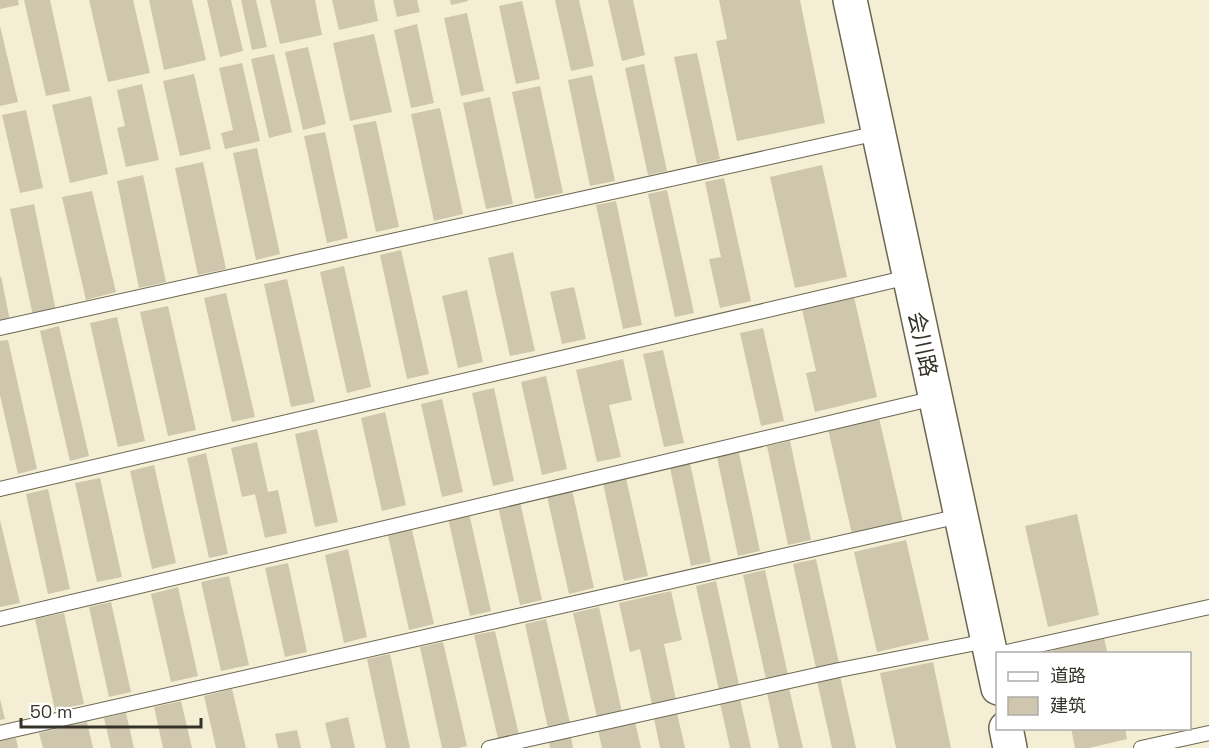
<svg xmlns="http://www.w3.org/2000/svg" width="1209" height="748" font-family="'Space Grotesk','Noto Sans SC',sans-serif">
  <rect width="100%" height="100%" fill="#f4eed4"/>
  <g fill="#cec7ae">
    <polygon points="0,0 18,0 19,5 0,9"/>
    <polygon points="24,0 50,0 70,91 46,96"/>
    <polygon points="89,0 133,0 150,73 108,82"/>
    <polygon points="149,0 192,0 206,60 164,70"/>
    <polygon points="207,0 231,0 243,51 220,57"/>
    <polygon points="241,0 256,0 267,47 252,50"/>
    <polygon points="270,0 315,0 322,35 280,44"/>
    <polygon points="332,0 374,0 378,21 339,30"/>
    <polygon points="393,0 417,0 420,12 397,17"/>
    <polygon points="450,0 468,0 468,1 451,5"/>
    <polygon points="555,0 579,0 594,66 571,71"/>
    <polygon points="608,0 633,0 645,55 622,61"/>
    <polygon points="719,0 800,0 825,123 737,141 716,41 727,39"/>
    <polygon points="522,1 540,79 516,84 499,6"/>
    <polygon points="467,13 484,91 461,96 444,18"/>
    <polygon points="417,24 434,103 411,108 394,30"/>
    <polygon points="0,26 18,102 0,106"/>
    <polygon points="374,34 392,112 350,121 333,43"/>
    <polygon points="308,47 326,124 303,130 285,52"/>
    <polygon points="697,53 720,159 697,164 674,57"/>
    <polygon points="274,54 292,132 269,138 251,59"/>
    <polygon points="242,63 260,141 225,149 221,133 233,130 219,68"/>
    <polygon points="644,64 667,171 648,175 625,68"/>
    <polygon points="194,74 211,149 180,156 163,81"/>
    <polygon points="592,75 615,181 590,186 568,80"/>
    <polygon points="142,84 159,160 126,167 117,128 125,126 117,90"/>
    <polygon points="540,86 563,193 535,199 512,92"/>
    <polygon points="91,96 108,174 70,183 52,105"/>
    <polygon points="490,97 513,204 486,209 463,103"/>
    <polygon points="440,108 463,214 434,221 411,114"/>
    <polygon points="26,110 43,188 20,193 2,115"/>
    <polygon points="376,121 399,227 376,232 353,125"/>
    <polygon points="325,132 348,238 327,243 304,136"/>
    <polygon points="257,148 280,254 256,260 233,153"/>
    <polygon points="203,162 226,269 198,275 175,168"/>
    <polygon points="822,165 847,277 795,288 770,177"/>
    <polygon points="143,175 166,282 139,288 117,181"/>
    <polygon points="724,178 751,301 720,308 709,259 721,257 705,182"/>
    <polygon points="667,190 694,313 675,317 648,194"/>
    <polygon points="92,191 116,292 86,300 62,197"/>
    <polygon points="616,201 642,325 623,329 596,205"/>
    <polygon points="34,204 56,311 33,316 10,209"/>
    <polygon points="401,250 429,374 407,379 380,255"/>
    <polygon points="513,252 535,351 510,356 488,258"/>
    <polygon points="344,266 371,387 347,393 320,272"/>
    <polygon points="1,276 10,321 0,323 0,277"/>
    <polygon points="287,279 315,402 291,407 264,284"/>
    <polygon points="574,287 586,339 562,344 550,292"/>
    <polygon points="467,290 483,362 458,368 442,296"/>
    <polygon points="226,293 255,417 232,422 204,298"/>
    <polygon points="854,297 877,397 815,412 806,373 816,371 802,309"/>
    <polygon points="168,306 196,430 168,436 140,312"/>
    <polygon points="117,317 145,441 118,447 90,323"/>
    <polygon points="59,326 89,456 70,461 40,331"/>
    <polygon points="763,328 784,421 761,426 740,333"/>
    <polygon points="8,340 37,469 18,474 0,395 0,341"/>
    <polygon points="663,350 684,443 664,447 643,354"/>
    <polygon points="623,359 632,400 609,405 621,457 597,462 576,370"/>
    <polygon points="546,376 567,469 542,475 521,382"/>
    <polygon points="494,388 514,481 493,486 472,393"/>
    <polygon points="442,399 463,492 442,497 421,404"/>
    <polygon points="385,412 406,505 382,511 361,418"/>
    <polygon points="879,418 903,522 852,534 828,429"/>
    <polygon points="317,429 338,522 315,527 295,434"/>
    <polygon points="790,441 811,540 788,545 767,446"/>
    <polygon points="257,442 268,492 278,490 287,533 265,538 255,494 242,497 231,448"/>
    <polygon points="206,453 228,554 209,558 187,458"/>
    <polygon points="739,453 760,551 738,556 717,457"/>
    <polygon points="690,463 711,562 691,566 670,468"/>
    <polygon points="154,465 176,563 152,569 130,471"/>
    <polygon points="100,478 122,577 97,582 75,483"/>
    <polygon points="626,478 648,576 624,581 603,483"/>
    <polygon points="48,489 70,589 48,594 26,494"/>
    <polygon points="572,490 594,588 569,594 547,496"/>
    <polygon points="520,502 542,600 520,605 498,506"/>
    <polygon points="469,513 491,611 470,616 448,518"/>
    <polygon points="1077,514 1099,615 1048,627 1025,526"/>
    <polygon points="0,520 20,603 0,607"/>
    <polygon points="411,526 434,624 409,630 387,531"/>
    <polygon points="906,540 929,640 877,652 854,552"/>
    <polygon points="348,549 367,637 344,643 325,555"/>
    <polygon points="816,559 839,663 816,668 793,564"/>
    <polygon points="288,563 307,652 285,657 265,568"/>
    <polygon points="765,570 788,675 766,679 743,575"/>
    <polygon points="229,576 249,665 221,671 201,582"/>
    <polygon points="716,581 739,685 719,690 696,586"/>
    <polygon points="178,587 198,676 171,682 151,594"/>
    <polygon points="671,591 682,640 664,644 676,700 652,705 640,649 630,652 619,603"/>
    <polygon points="111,602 131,692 109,697 89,607"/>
    <polygon points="599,607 622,712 597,717 573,613"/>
    <polygon points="64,613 84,704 55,710 35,619"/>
    <polygon points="546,619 570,723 548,728 525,624"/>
    <polygon points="495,631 519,735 498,739 474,635"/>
    <polygon points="1104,638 1108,654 1054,654 1053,650"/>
    <polygon points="443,642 467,746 459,748 442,748 420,647"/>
    <polygon points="390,654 410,748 386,748 367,659"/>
    <polygon points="933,662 951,748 896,748 880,673"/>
    <polygon points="840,676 856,748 832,748 817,681"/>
    <polygon points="789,688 803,748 779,748 767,693"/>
    <polygon points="232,689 246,748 216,748 204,696"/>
    <polygon points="0,699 5,719 0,720"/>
    <polygon points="740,699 751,748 730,748 720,703"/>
    <polygon points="181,701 192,748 163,748 154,707"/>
    <polygon points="126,713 134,748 111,748 104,718"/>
    <polygon points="677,713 685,748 660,748 654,718"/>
    <polygon points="348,717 355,748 331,748 325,723"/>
    <polygon points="87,722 93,748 43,748 39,733"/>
    <polygon points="635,722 641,748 602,748 598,730"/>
    <polygon points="1071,728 1125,728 1127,739 1089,748 1075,748"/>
    <polygon points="297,730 301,748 278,748 275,734"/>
    <polygon points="571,737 573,748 550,748 549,741"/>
    <polygon points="16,738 18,748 0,748 0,741"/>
  </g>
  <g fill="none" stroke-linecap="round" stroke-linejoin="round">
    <g stroke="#6c6650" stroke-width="16">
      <g id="lane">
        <polyline points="0,328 878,133"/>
        <polyline points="0,489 909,277"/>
        <polyline points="0,619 935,398"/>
        <polyline points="998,654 1209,607"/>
        <polyline points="0,733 960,516"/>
        <polyline points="489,748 839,670 987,641"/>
        <polyline points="1141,748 1209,733"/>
      </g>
    </g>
    <g stroke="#6c6650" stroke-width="36">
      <g id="secondary">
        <polyline points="850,0 998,688"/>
        <polyline points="1006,728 1010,748"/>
      </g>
    </g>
    <use href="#lane" stroke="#fff" stroke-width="14"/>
    <use href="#secondary" stroke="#fff" stroke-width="33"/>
  </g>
  <g text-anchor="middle" stroke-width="5" stroke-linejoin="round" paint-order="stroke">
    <g font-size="22" fill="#353329" stroke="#fff">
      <text transform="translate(923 344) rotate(78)" y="8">会川路</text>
    </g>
  </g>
  <rect x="996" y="652" width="195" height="78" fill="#ffffff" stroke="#aeada9" stroke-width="1.5"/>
  <rect x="1008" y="672" width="30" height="9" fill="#ffffff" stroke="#aeada9" stroke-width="1.5"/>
  <text x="1050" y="682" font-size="18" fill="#353329">道路</text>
  <rect x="1008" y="697" width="30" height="18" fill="#cec7ae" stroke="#aeada9" stroke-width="1.5"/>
  <text x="1050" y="712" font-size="18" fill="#353329">建筑</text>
  <path d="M21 718v9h180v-9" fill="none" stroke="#353329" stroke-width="3"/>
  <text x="30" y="718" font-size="18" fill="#353329" stroke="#ffffff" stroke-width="4.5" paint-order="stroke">50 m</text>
</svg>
